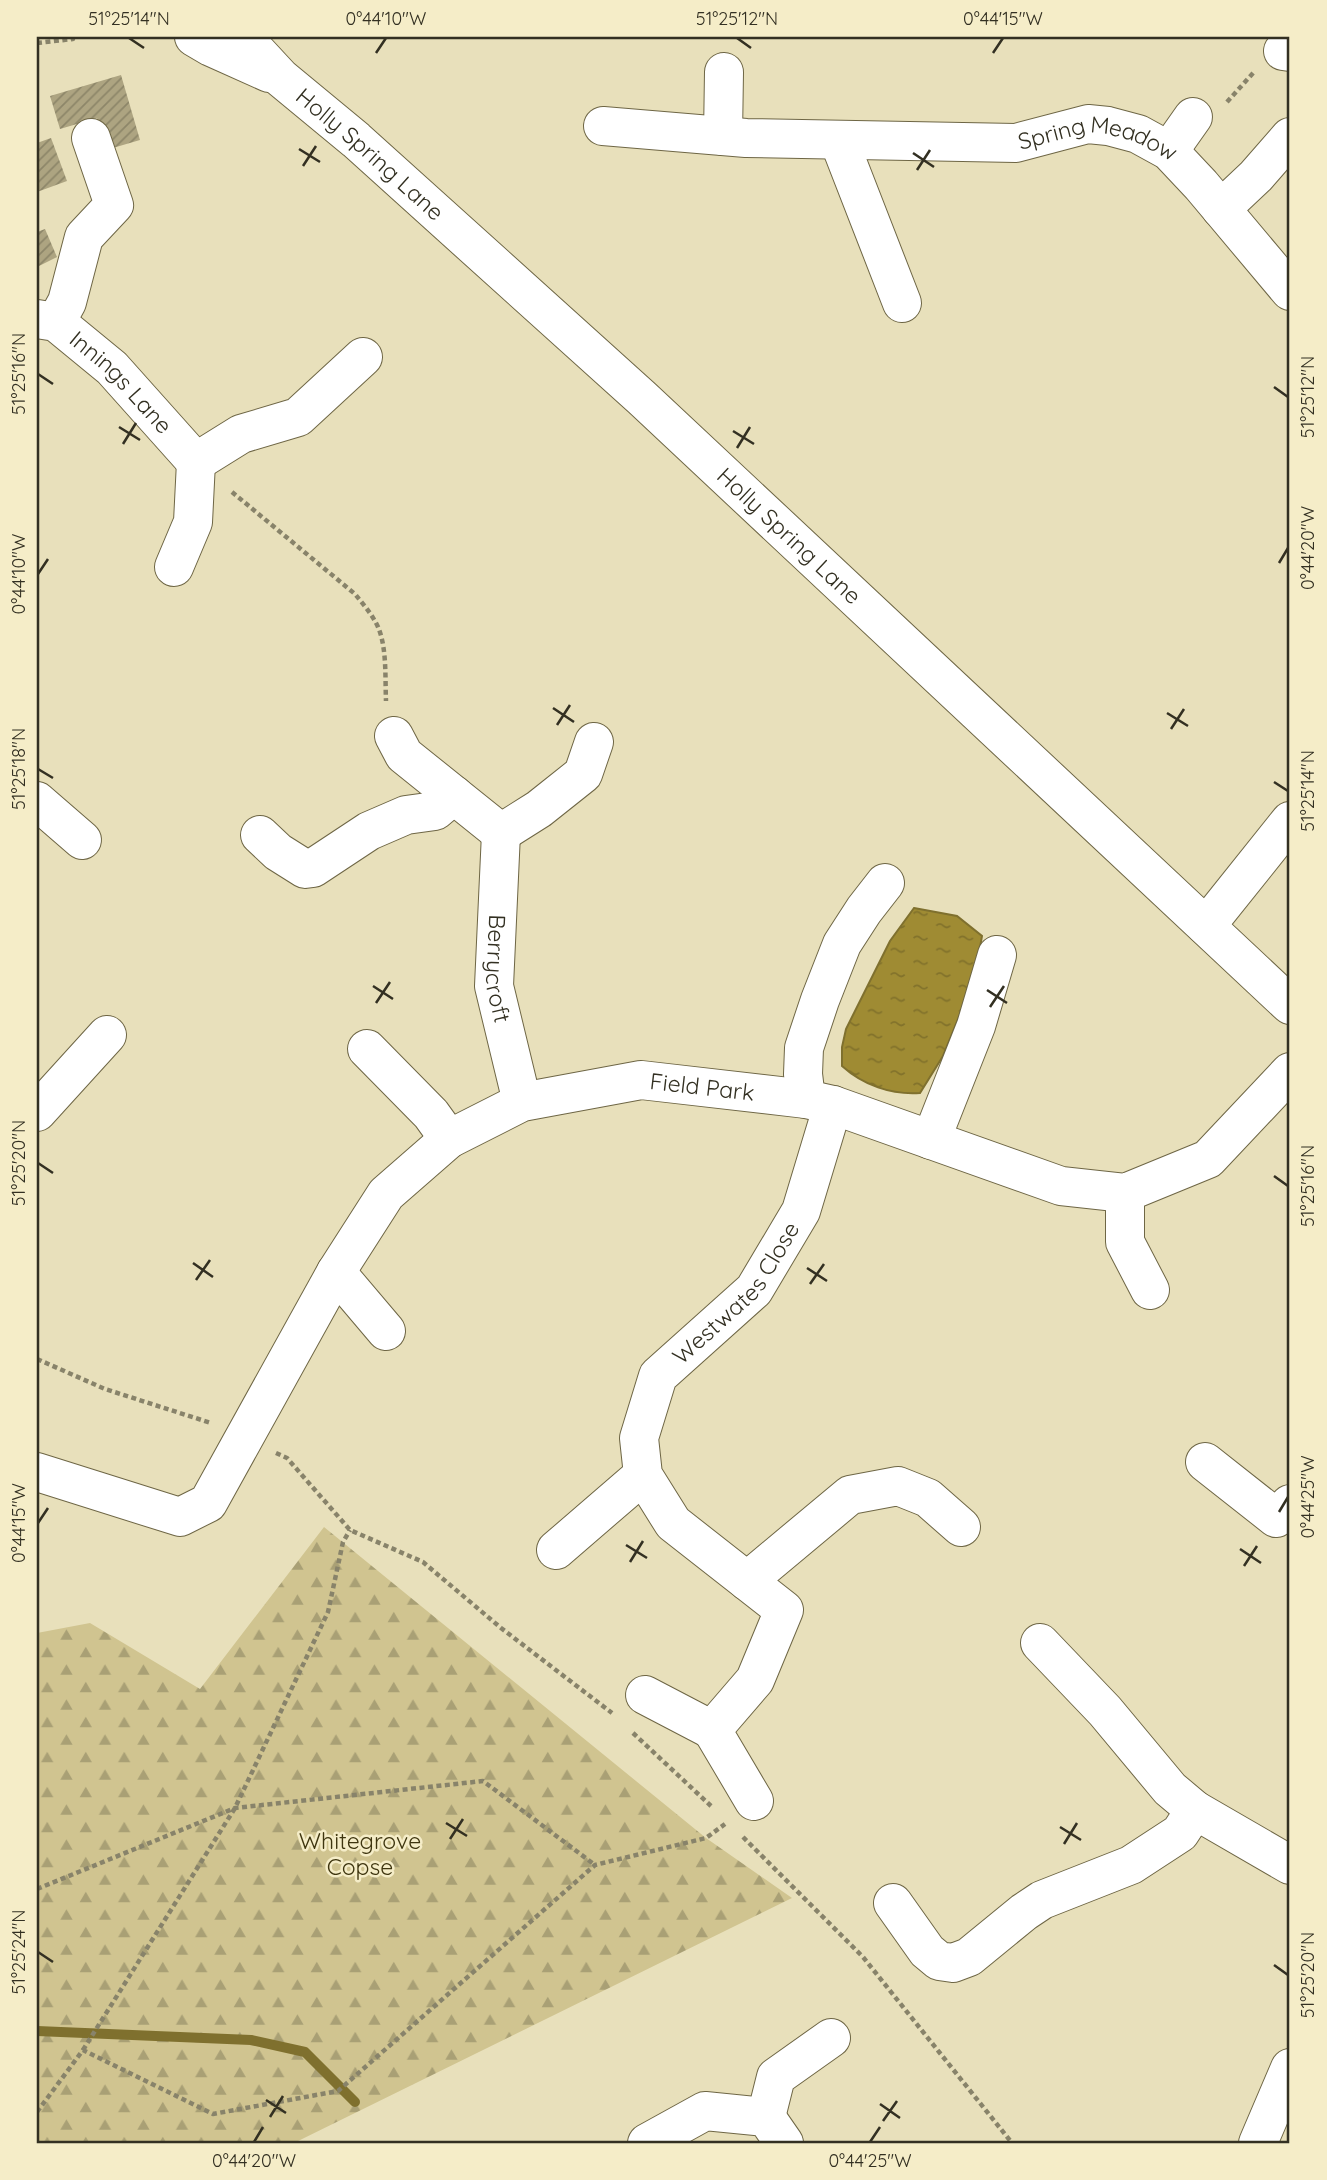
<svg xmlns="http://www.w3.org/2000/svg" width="1327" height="2180" font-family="Quicksand,sans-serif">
  <defs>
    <pattern id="forest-firs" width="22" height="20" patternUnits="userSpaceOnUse" patternTransform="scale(1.75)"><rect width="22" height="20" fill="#d0c490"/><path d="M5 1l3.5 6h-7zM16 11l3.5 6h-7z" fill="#a9a075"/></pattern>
    <pattern id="water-ripples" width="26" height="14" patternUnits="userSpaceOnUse" patternTransform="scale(1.75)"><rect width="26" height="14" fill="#9f8b33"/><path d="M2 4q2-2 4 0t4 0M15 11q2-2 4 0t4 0" fill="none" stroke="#82722b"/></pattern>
    <pattern id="building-hatch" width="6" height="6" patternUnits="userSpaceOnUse" patternTransform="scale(1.75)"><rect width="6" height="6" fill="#ada481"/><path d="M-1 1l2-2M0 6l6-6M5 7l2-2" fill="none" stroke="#8d8669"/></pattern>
  </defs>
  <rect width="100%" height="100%" fill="#e8e0bb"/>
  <polygon fill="url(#forest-firs)" points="324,1527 706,1838 792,1898 294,2143 37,2143 37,1633 90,1623 200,1689"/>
  <path fill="url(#water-ripples)" stroke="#7f702e" stroke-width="2" d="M914 908 957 916 982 936 975 976 961 1012 943 1056 920 1093C891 1095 863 1085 842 1066V1047L846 1029 890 941Z"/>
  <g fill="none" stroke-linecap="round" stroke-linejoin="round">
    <polyline stroke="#7f702e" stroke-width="10" points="37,2031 251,2040 305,2052 355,2102"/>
  </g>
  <g fill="url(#building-hatch)">
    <polygon points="121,75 140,140 106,150 97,118 60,129 50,96"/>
    <polygon points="51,138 67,181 37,192 37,143"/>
    <polygon points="45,229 57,257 37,267 37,232"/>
  </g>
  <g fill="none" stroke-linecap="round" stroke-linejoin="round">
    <g stroke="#6e6645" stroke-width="40">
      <g id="minor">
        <polyline points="194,37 211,47 269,73"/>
        <path id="s1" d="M243 37 281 78 356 140 642 398 1290 1005"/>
        <polyline points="1283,51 1290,52"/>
        <path id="s2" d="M603 126 746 138 1016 143 1088 124 1108 126 1138 134 1169 151 1201 185 1290 291"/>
        <polyline points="723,136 724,72"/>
        <polyline points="839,141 902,303"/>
        <polyline points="1169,151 1193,117"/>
        <polyline points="1221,209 1256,176 1290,137"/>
        <path id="s3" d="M37 319 56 322 112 368 196 462"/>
        <polyline points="56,322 67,302 84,237 114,205 91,138"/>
        <polyline points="196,462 241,434 298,417 363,357"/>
        <polyline points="174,567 193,522 196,462"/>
        <polyline points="394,736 404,755 501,833"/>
        <polyline points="37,801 82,840"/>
        <path id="s4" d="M501 833 494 986 522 1102"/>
        <polyline points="501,833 539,809 583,774 594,742"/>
        <polyline points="260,835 278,852 305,869 313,868 369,831 406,815 435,811 454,795"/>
        <polyline points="1206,926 1290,821"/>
        <polyline points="367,1049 431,1114 449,1139"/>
        <polyline points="806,1099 803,1074 804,1048 820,1000 842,944 864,910 885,883"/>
        <polyline points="37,1112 107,1035"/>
        <polyline points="931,1140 976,1026 997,955"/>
        <polyline points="1125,1193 1125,1242 1150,1290"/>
        <polyline points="336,1272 386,1331"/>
        <polyline points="1205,1462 1276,1518 1290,1504"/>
        <path id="s5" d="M37 1472 180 1517 208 1503 336 1272 386 1194 449 1139 522 1102 641 1080 806 1099 833 1105 1061 1186 1125 1193 1208 1159 1290 1072"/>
        <polyline points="556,1550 643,1475"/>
        <polyline points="747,1581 850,1495 898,1486 928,1498 961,1527"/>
        <polyline points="1040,1643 1105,1711 1170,1789 1195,1810 1290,1865"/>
        <polyline points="645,1695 712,1730"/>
        <path id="s6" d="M754 1801 712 1730 755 1680 784 1610 673 1523 643 1475 639 1438 658 1376 754 1290 801 1211 833 1105"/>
        <polyline points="893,1903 927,1951 939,1961 953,1963 969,1957 1024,1912 1042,1900 1131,1865 1180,1833 1195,1810"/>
        <polyline points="766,2117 776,2077 831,2038"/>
        <polyline points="647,2143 705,2111 766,2117 784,2143"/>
        <polyline points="1258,2143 1290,2068"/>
      </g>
    </g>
    <g stroke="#88836a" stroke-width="4.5" stroke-dasharray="5 3.5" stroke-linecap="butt">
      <polyline points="37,43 73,39 72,37"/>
      <polyline points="1227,102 1254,72"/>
      <path d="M232 492 355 594C363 604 372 614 378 627 387 648 385 677 386 701"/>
      <polyline points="37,1359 105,1389 211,1423"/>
      <polyline points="276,1453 287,1458 350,1530 423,1562 501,1628 612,1713"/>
      <polyline points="633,1733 711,1806"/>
      <polyline points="743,1837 863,1957 1012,2143"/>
      <polyline points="37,1889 235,1808 483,1781 595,1865"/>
      <polyline points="83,2050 235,1808 328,1612 343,1542 350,1530"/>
      <polyline points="37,2112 83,2050 213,2114 338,2091 595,1865 706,1838 725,1824"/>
    </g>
    <use href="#minor" stroke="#fff" stroke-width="38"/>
  </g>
  <path fill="none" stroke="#333022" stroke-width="2.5" d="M129 38 144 48M737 38 751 48M376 53 386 38M993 53 1003 38M299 149 320 162M913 153 934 167M303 166 316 146M917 170 930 150M38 374 53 384M1274 387 1288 397M119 427 140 440M733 431 754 444M123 444 136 423M737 448 750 427M1279 563 1288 548M38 574 48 559M553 708 574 722M1167 713 1188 726M557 725 570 705M1171 729 1184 709M38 769 53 778M1274 782 1288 791M373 986 393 999M987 990 1007 1003M376 1003 390 982M990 1007 1004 986M38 1163 53 1173M1274 1176 1288 1186M193 1263 213 1277M807 1268 827 1281M196 1280 210 1260M810 1284 824 1264M1279 1512 1288 1497M38 1523 48 1508M626 1545 647 1558M1240 1549 1261 1563M630 1562 643 1541M1244 1566 1257 1546M446 1823 467 1836M1060 1827 1081 1840M450 1839 463 1819M1064 1844 1077 1823M38 1952 53 1962M1274 1965 1288 1975M266 2100 286 2113M880 2104 900 2118M270 2117 283 2096M883 2121 897 2101M254 2142 263 2127M870 2142 880 2127"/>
  <g text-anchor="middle" stroke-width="5" stroke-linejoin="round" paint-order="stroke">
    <g font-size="23" fill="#333022" stroke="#f5edc8">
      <text dy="8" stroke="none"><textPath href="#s2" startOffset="499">Spring Meadow</textPath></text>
      <text dy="8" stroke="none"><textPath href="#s1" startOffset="173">Holly Spring Lane</textPath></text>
      <text dy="8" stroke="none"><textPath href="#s3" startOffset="108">Innings Lane</textPath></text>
      <text dy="8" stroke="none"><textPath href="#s1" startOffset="740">Holly Spring Lane</textPath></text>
      <text dy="8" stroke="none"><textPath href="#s4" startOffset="136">Berrycroft</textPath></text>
      <text dy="8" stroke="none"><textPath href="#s5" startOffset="886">Field Park</textPath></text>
      <text dy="8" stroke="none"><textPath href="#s6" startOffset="639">Westwates Close</textPath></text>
    </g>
    <g font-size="23" fill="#3e350f" stroke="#f5edc8">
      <text x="360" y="1849">Whitegrove<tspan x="360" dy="26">Copse</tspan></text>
    </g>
  </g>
  <rect width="1327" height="2180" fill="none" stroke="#f5edc8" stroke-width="77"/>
  <rect x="38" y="38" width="1250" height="2104" fill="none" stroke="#333022" stroke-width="2.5"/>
  <g font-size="18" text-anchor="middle" fill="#333022">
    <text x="129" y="25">51°25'14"N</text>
    <text x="386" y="25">0°44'10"W</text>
    <text x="737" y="25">51°25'12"N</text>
    <text x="1003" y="25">0°44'15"W</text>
    <text transform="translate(19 374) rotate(-90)" y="6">51°25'16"N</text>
    <text transform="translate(1308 397) rotate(-90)" y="6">51°25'12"N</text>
    <text transform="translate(1308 548) rotate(-90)" y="6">0°44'20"W</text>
    <text transform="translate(19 574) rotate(-90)" y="6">0°44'10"W</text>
    <text transform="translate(19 769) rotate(-90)" y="6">51°25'18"N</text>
    <text transform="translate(1308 791) rotate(-90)" y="6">51°25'14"N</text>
    <text transform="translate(19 1163) rotate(-90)" y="6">51°25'20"N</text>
    <text transform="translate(1308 1186) rotate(-90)" y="6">51°25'16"N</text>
    <text transform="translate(1308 1497) rotate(-90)" y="6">0°44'25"W</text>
    <text transform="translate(19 1523) rotate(-90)" y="6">0°44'15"W</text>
    <text transform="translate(19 1952) rotate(-90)" y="6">51°25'24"N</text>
    <text transform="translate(1308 1975) rotate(-90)" y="6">51°25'20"N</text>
    <text x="254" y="2167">0°44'20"W</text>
    <text x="870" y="2167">0°44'25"W</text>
  </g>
</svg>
